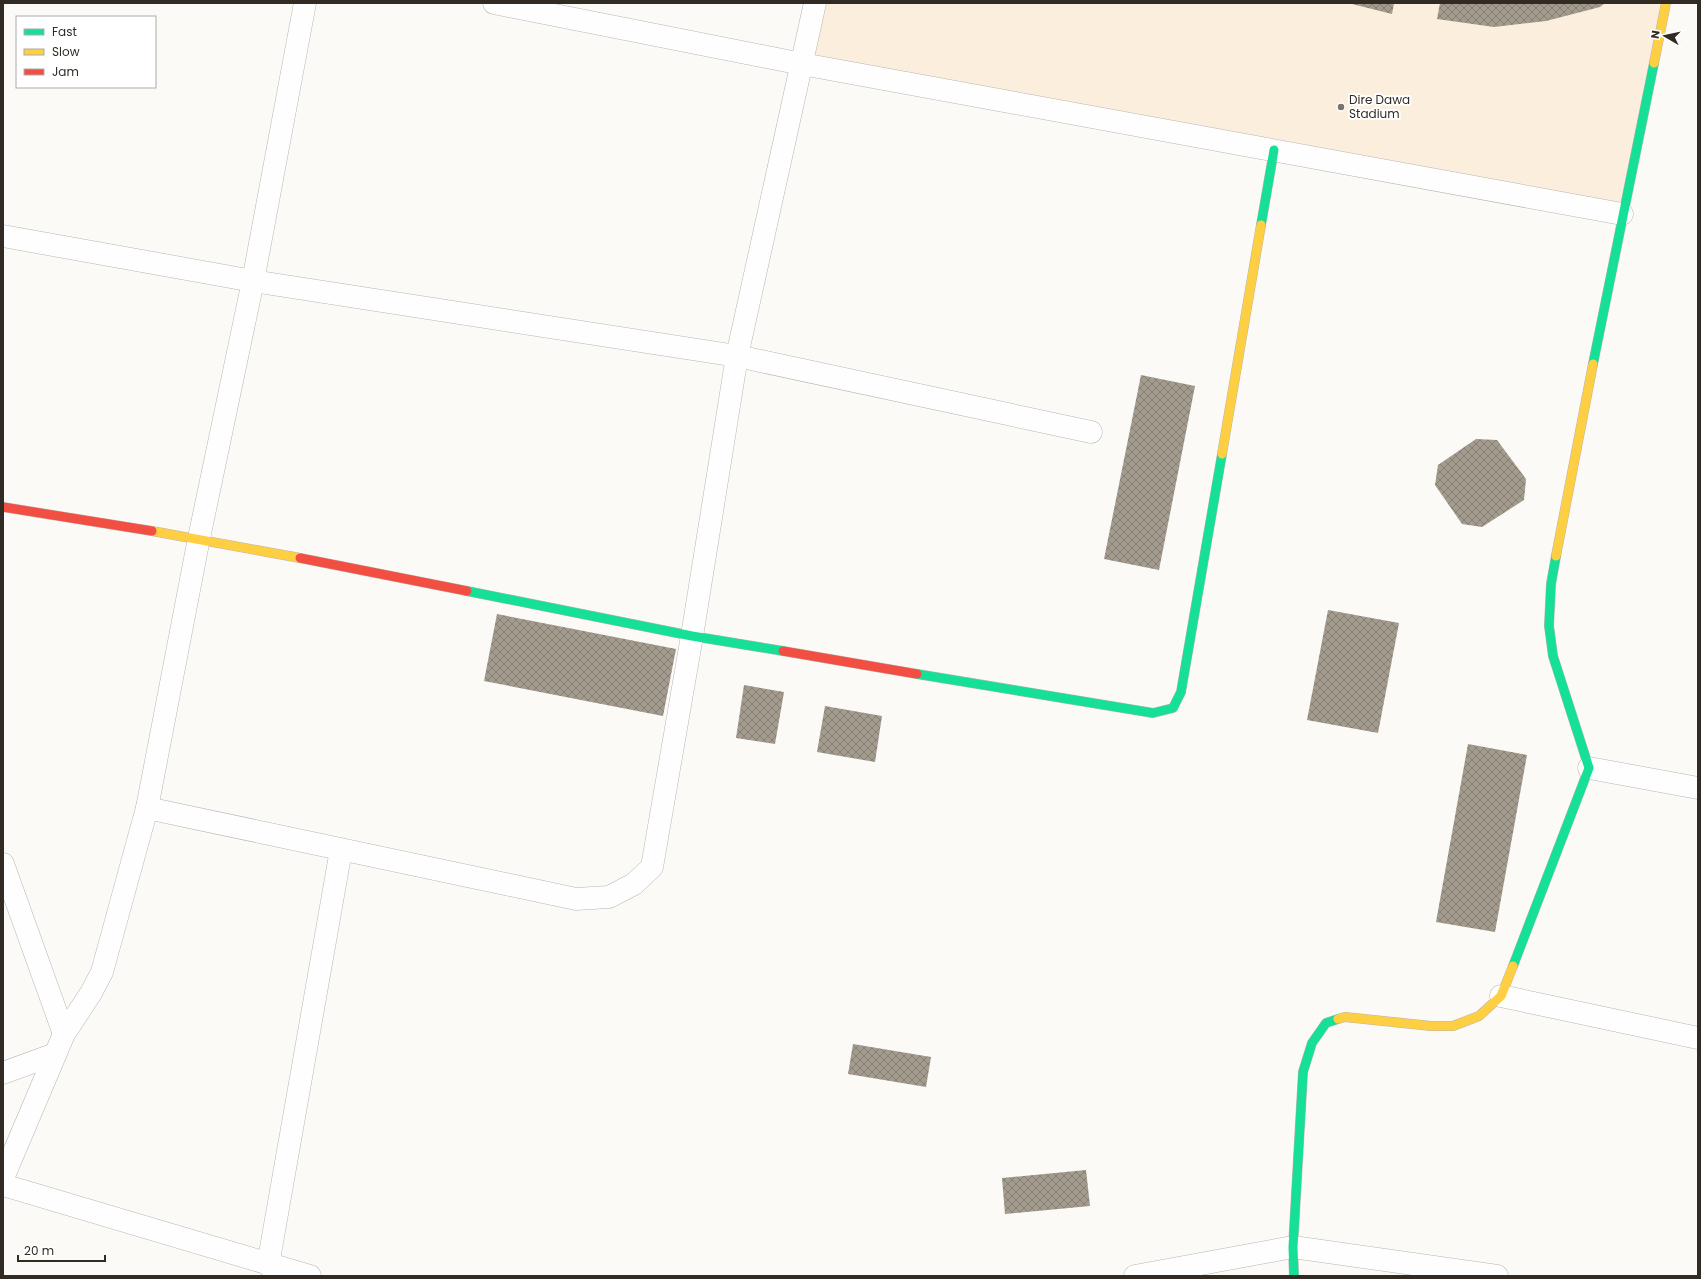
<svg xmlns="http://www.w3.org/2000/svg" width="1701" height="1279" font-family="Poppins,sans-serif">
  <defs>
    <pattern id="building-cross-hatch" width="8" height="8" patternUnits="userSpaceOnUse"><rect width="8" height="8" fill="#a39b8e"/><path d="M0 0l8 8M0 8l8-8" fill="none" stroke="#857f74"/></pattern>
  </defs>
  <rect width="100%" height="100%" fill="#fcfaf7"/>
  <polygon fill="#fbeedd" points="815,3 1666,3 1622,214 802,64"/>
  <g fill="url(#building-cross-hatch)">
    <polygon points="1348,3 1394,3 1392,14"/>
    <polygon points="1440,3 1605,3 1600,7 1546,21 1494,27 1437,19"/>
    <polygon points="1141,375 1195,386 1159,570 1104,559"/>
    <polygon points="1476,439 1497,440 1526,479 1524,500 1482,527 1462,524 1435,485 1438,465"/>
    <polygon points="1328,610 1399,623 1378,733 1307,720"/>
    <polygon points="497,614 676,649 663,716 484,681"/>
    <polygon points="744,685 784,692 775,744 736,738"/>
    <polygon points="825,706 882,716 875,762 817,752"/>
    <polygon points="1468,744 1527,755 1495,932 1436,922"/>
    <polygon points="853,1044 931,1057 926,1087 848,1074"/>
    <polygon points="1086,1170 1090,1206 1005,1214 1002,1178"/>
  </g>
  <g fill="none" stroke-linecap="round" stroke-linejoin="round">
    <g stroke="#b9b6b1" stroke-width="23">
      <g id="street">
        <polyline points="305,3 253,281 737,356 1091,432"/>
        <polyline points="494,3 802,64 1622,214"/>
        <polyline points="3,236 253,281 199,538 147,808 102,972 91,993 64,1034 3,1178"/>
        <polyline points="1589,768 1698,788"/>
        <polyline points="147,808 576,899 609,897 634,884 652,867 692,636 737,356 815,3"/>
        <polyline points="3,864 64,1034"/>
        <polyline points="1501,996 1698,1038"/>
        <polyline points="3,1073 55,1054"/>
        <polyline points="3,1185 310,1276"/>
        <polyline points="268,1265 341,850"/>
        <polyline points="1135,1276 1293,1247 1497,1276"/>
      </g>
    </g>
    <g stroke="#b9b6b1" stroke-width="10">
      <g id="fast">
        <polyline points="1261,225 1274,150"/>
        <polyline points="1593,364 1654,63"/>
        <polyline points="467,591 692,636 783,651"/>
        <polyline points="917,674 1153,713 1173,708 1181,692 1222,454"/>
        <polyline points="1513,966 1589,768 1553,656 1549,626 1551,584 1556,556"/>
        <polyline points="1294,1276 1293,1247 1303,1072 1312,1043 1326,1023 1338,1019"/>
      </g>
    </g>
    <g stroke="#b9b6b1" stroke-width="10">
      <g id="slow">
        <polyline points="1654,63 1666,3"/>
        <polyline points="1222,454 1261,225"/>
        <polyline points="152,531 300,558"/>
        <polyline points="1556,556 1593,364"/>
        <polyline points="1338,1019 1345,1017 1431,1026 1453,1026 1479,1016 1501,996 1513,966"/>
      </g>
    </g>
    <g stroke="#b9b6b1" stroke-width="10">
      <g id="jam">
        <polyline points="3,507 152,531"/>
        <polyline points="300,558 467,591"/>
        <polyline points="783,651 917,674"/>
      </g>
    </g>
    <use href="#street" stroke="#fffefe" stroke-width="22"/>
    <use href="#fast" stroke="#16e098" stroke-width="9"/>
    <use href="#slow" stroke="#ffcf43" stroke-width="9"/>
    <use href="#jam" stroke="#f24e42" stroke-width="9"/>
  </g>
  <circle fill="#78736e" stroke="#fff" stroke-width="1.5" cx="1341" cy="107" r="4"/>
  <g text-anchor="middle" stroke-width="4" stroke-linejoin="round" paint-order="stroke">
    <g font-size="12" fill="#312b24" stroke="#fff" text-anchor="start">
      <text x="1349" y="104">Dire Dawa<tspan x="1349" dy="14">Stadium</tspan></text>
    </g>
  </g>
  <rect width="1701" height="1279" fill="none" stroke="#312b24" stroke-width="8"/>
  <rect x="16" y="16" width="140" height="72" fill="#ffffff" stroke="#adaaa7"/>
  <rect x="24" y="29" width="20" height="6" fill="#16e098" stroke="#adaaa7"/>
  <text x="52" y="36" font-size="12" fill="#312b24">Fast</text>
  <rect x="24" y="49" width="20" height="6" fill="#ffcf43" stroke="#adaaa7"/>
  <text x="52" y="56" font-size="12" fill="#312b24">Slow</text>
  <rect x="24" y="69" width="20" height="6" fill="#f24e42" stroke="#adaaa7"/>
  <text x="52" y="76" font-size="12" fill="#312b24">Jam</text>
  <g transform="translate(1665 36) rotate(279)" stroke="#ffffff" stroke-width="3" paint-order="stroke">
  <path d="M0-3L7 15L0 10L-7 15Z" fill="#312b24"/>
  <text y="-6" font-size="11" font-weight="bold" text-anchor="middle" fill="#312b24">N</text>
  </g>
  <path d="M18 1255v6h87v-6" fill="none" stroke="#312b24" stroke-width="2"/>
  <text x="24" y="1255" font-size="12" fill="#312b24" stroke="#ffffff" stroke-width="3" paint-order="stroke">20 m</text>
</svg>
